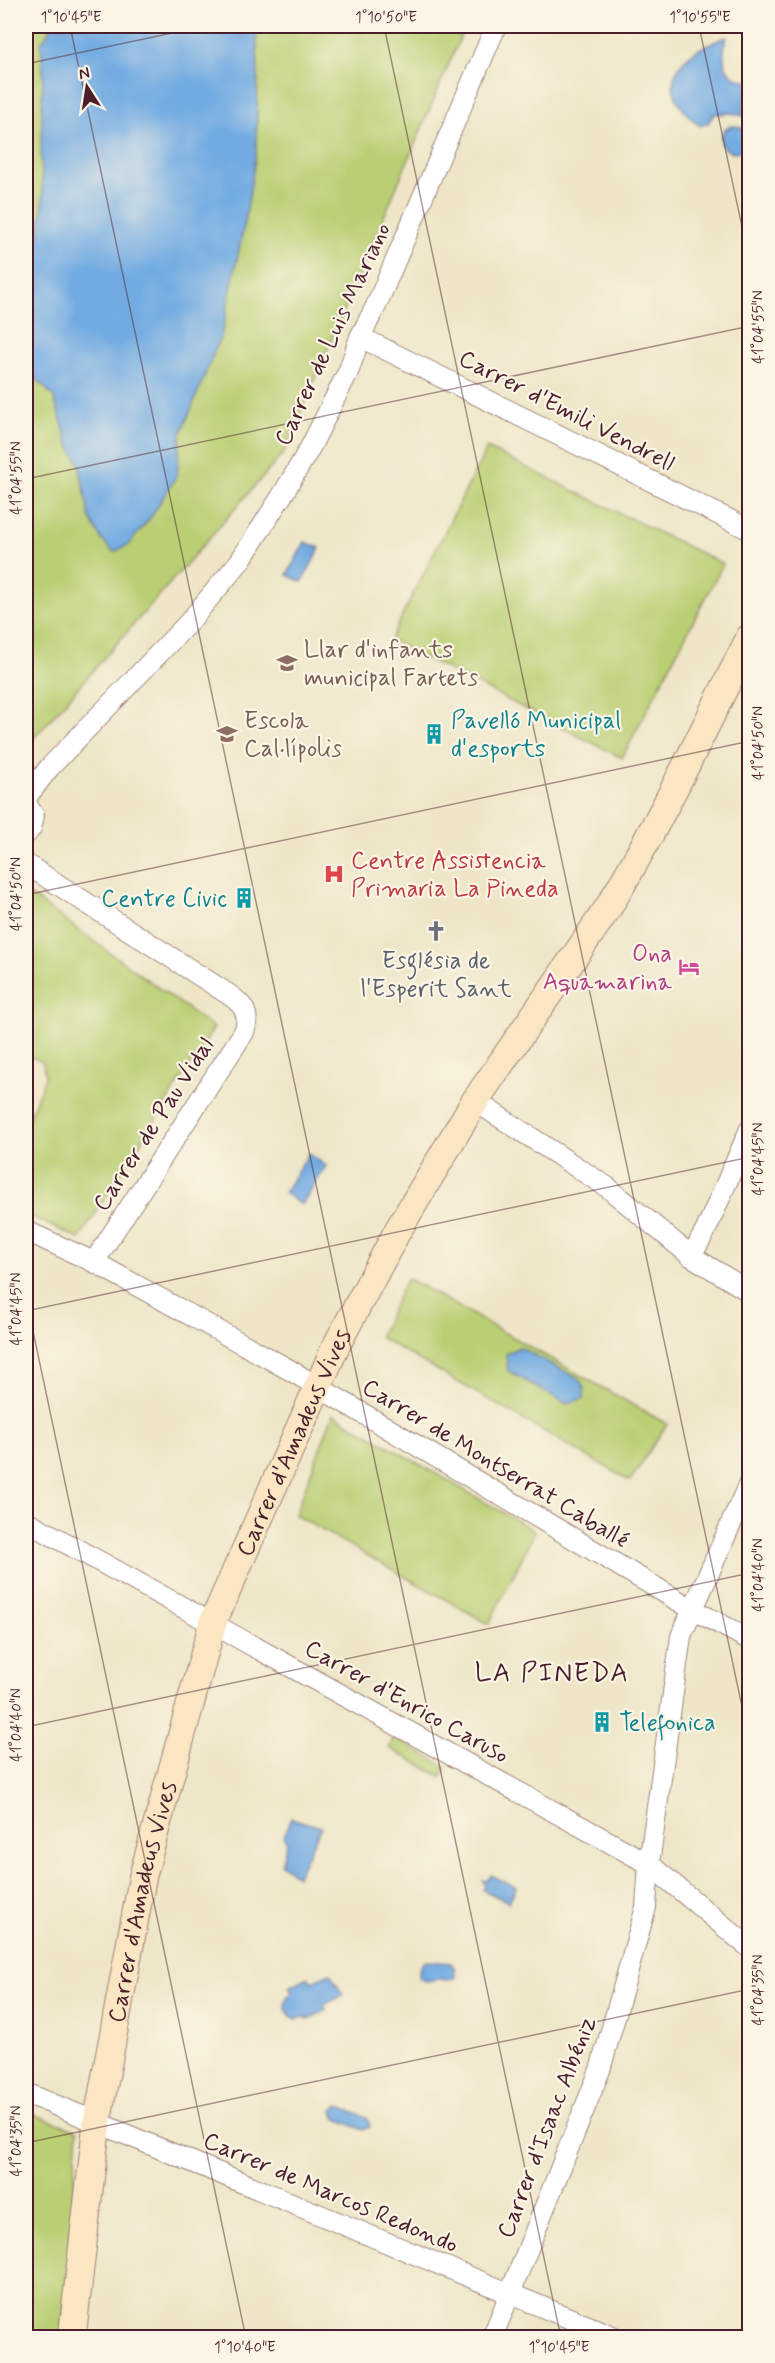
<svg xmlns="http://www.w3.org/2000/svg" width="775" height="2363" font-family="Mynerve,sans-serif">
  <rect width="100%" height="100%" fill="#fcf5e5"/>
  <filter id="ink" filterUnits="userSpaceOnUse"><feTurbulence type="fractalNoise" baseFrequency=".0167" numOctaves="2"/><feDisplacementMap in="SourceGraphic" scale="12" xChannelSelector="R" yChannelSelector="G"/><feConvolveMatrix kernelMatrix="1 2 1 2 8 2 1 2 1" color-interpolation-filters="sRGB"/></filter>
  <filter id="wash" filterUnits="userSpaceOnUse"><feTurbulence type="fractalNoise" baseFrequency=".008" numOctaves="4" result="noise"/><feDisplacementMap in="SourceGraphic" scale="24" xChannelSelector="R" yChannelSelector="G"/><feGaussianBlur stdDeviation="1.35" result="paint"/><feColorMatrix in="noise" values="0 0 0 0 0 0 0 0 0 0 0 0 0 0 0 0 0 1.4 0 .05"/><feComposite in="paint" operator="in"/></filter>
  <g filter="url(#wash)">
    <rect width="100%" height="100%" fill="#eee6c7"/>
    <g fill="#bacf73" stroke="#82774f" stroke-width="1.5">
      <polygon points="26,26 465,26 283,454 26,747"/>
      <polygon points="487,448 723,564 622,758 390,640"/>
      <polygon points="26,892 214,1028 79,1239 26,1214 26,1125 45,1078 43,1062 26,1055"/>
      <polygon points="407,1278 667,1424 630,1481 379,1337"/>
      <polygon points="333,1414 535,1531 489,1624 295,1515"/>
      <polygon points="393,1738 446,1766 442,1777 389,1748"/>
      <polygon points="26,2112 78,2130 62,2337 26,2338"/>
    </g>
    <g fill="#72abe2" stroke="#5e6586" stroke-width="1.5">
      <polygon points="53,26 256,26 258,70 256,152 246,216 222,333 181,434 177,475 151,517 128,545 114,552 102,540 90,519 79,463 69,445 53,396 31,373 26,371 26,266 40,234 43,200 41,156 43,69 41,43"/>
      <path d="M727 37C720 59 723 78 749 81L744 100 743 116 732 113 714 114 708 123 700 126C650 86 676 54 727 37Z"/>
      <circle cx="734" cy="139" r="13"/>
      <polygon points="305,542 320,548 302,582 287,575"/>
      <polygon points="309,1153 326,1166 302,1205 284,1193"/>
      <polygon points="519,1347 579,1379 584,1388 584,1398 567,1404 508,1371 506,1354"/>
      <polygon points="291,1818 321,1827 297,1876 281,1864 287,1843 284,1836"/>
      <polygon points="491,1875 516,1887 509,1902 483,1890 485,1885 483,1881 488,1880"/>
      <path d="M426 1961 451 1963 455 1969V1977L449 1980 438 1979 425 1981 418 1977C419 1969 420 1965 426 1961Z"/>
      <path d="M330 1973 343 1995 324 2005 326 2010 308 2020 305 2017 296 2019C285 2013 281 2001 292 1993L289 1987 308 1977 311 1982Z"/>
      <polygon points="339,2106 367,2117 370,2127 363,2130 335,2118 333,2110"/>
    </g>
  </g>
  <g filter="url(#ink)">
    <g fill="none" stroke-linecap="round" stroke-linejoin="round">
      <g stroke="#9c8279" stroke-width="22">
        <g id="street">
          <polyline points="360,337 750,530"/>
          <polyline points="26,798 49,768 190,621 240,561 283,494 311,446 349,370 360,337 376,306 496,26"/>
          <polyline points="26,803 34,816 31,828 26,834"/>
          <path d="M26 864 228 994C243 1004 251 1014 244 1032L94 1262"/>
          <polyline points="475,1101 607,1187 691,1256 750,1292"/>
          <polyline points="26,1231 94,1262 288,1369 692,1609 750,1640"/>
          <polyline points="691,1256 705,1232 750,1129"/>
          <polyline points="26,1521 649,1864 750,1948"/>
          <polyline points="26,2093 617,2338"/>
          <polyline points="492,2338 600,2070 646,1907 649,1864 681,1636 750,1481"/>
        </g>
      </g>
      <g stroke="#9c8279" stroke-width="29">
        <g id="secondary">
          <path id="s1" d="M72 2338 97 2122 143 1875 213 1622 336 1346 398 1230 475 1101 608 908C661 821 704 728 750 637"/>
        </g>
      </g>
      <use href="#street" stroke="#fff" stroke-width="20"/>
      <use href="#secondary" stroke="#fbe6c4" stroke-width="27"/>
    </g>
  </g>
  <path fill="none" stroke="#4a1f2b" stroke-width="1.5" stroke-opacity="0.45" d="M70 26 561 2338M384 26 750 1744M699 26 750 264M26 64 205 26M26 479 750 326M26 895 750 741M26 1298 246 2338M26 1311 750 1157M26 1727 750 1573M26 2143 750 1989"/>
  <defs>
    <g id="school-bare" transform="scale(1.62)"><path d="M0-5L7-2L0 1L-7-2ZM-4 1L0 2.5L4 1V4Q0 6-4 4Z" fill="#8d6e63" stroke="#fcf5e5" stroke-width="2.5" paint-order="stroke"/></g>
    <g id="building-bare" transform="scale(1.62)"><path d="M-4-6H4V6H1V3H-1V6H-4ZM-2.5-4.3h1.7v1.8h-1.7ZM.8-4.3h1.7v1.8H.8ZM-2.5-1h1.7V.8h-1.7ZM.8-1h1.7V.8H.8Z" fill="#0f9aa8" stroke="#fcf5e5" stroke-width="2.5" paint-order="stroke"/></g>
    <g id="hospital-bare" transform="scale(1.62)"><path d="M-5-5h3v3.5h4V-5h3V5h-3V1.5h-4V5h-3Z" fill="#e0444e" stroke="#fcf5e5" stroke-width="2.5" paint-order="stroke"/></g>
    <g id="church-bare" transform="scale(1.62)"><path d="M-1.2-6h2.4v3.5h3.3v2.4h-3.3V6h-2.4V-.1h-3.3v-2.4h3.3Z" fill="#6b7280" stroke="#fcf5e5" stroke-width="2.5" paint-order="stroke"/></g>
    <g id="hotel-bare" transform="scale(1.62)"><path d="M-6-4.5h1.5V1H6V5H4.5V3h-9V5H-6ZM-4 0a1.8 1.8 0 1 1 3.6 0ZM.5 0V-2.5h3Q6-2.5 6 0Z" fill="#d1479c" stroke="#fcf5e5" stroke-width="2.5" paint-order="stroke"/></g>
  </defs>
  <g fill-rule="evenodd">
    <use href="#school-bare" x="287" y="663"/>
    <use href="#school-bare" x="227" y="734"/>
    <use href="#building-bare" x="434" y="734"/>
    <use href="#hospital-bare" x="334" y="874"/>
    <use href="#building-bare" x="244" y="898"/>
    <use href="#church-bare" x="436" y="931"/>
    <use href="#hotel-bare" x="689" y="967"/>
    <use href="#building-bare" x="602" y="1722"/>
  </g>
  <g text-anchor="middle" stroke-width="4.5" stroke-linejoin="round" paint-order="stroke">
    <g font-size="24" fill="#4a1f2b" stroke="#fcf5e5">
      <text transform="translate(332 334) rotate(-65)" y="8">Carrer de Luis Mariano</text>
      <text transform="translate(567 410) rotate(27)" y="8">Carrer d'Emili Vendrell</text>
      <text transform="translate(153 1124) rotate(-57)" y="8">Carrer de Pau Vidal</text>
      <text dy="8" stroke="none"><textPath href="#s1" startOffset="928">Carrer d'Amadeus Vives</textPath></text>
      <text transform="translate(496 1463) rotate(31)" y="8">Carrer de Montserrat Caballé</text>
      <text transform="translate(407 1701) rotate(29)" y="8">Carrer d'Enrico Caruso</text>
      <text dy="8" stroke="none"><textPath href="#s1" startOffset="442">Carrer d'Amadeus Vives</textPath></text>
      <text transform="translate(546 2127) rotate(-69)" y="8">Carrer d'Isaac Albéniz</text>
      <text transform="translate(331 2192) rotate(23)" y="8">Carrer de Marcos Redondo</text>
    </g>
    <g font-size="24" fill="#785e54" stroke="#fcf5e5" text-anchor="start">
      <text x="304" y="657">Llar d'infants<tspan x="304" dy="28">municipal Fartets</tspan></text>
      <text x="244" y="728">Escola<tspan x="244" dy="28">Cal·lípolis</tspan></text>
    </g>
    <g font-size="24" fill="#0d838f" stroke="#fcf5e5" text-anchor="start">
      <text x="451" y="728">Pavelló Municipal<tspan x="451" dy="28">d'esports</tspan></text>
      <text x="227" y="906" text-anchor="end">Centre Civic</text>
      <text x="619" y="1730">Telefonica</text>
    </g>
    <g font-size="24" fill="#be3a42" stroke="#fcf5e5" text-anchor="start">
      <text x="351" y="868">Centre Assistencia<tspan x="351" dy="28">Primaria La Pineda</tspan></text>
    </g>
    <g font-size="24" fill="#b23c85" stroke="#fcf5e5" text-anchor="end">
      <text x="672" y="961">Ona<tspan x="672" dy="28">Aquamarina</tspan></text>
    </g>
    <g font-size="24" fill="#5b616d" stroke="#fcf5e5">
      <text x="436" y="968">Església de<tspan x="436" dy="28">l'Esperit Sant</tspan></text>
    </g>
    <g font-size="27" letter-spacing="1.5" fill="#4a1f2b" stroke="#fcf5e5">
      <text x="552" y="1681">LA PINEDA</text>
    </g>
  </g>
  <rect width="775" height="2363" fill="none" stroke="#fcf5e5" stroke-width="66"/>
  <g transform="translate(87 87) rotate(348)" stroke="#fcf5e5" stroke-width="4.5" paint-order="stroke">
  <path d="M0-4.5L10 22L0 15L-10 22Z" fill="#4a1f2b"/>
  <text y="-9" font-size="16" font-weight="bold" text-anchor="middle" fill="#4a1f2b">N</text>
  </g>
  <rect x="33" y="33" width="709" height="2297" fill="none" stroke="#4a1f2b" stroke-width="2"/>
  <g font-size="15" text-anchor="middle" fill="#4a1f2b">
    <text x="71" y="22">1°10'45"E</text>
    <text x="386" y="22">1°10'50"E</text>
    <text x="700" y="22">1°10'55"E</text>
    <text transform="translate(758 327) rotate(-90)" y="5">41°04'55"N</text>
    <text transform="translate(16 478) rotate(-90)" y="5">41°04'55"N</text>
    <text transform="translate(758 743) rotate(-90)" y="5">41°04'50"N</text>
    <text transform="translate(16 894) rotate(-90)" y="5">41°04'50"N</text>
    <text transform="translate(758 1159) rotate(-90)" y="5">41°04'45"N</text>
    <text transform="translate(16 1309) rotate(-90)" y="5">41°04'45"N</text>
    <text transform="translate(758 1575) rotate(-90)" y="5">41°04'40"N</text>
    <text transform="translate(16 1725) rotate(-90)" y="5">41°04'40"N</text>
    <text transform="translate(758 1990) rotate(-90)" y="5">41°04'35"N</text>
    <text transform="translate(16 2141) rotate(-90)" y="5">41°04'35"N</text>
    <text x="245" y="2352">1°10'40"E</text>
    <text x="559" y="2352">1°10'45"E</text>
  </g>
</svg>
